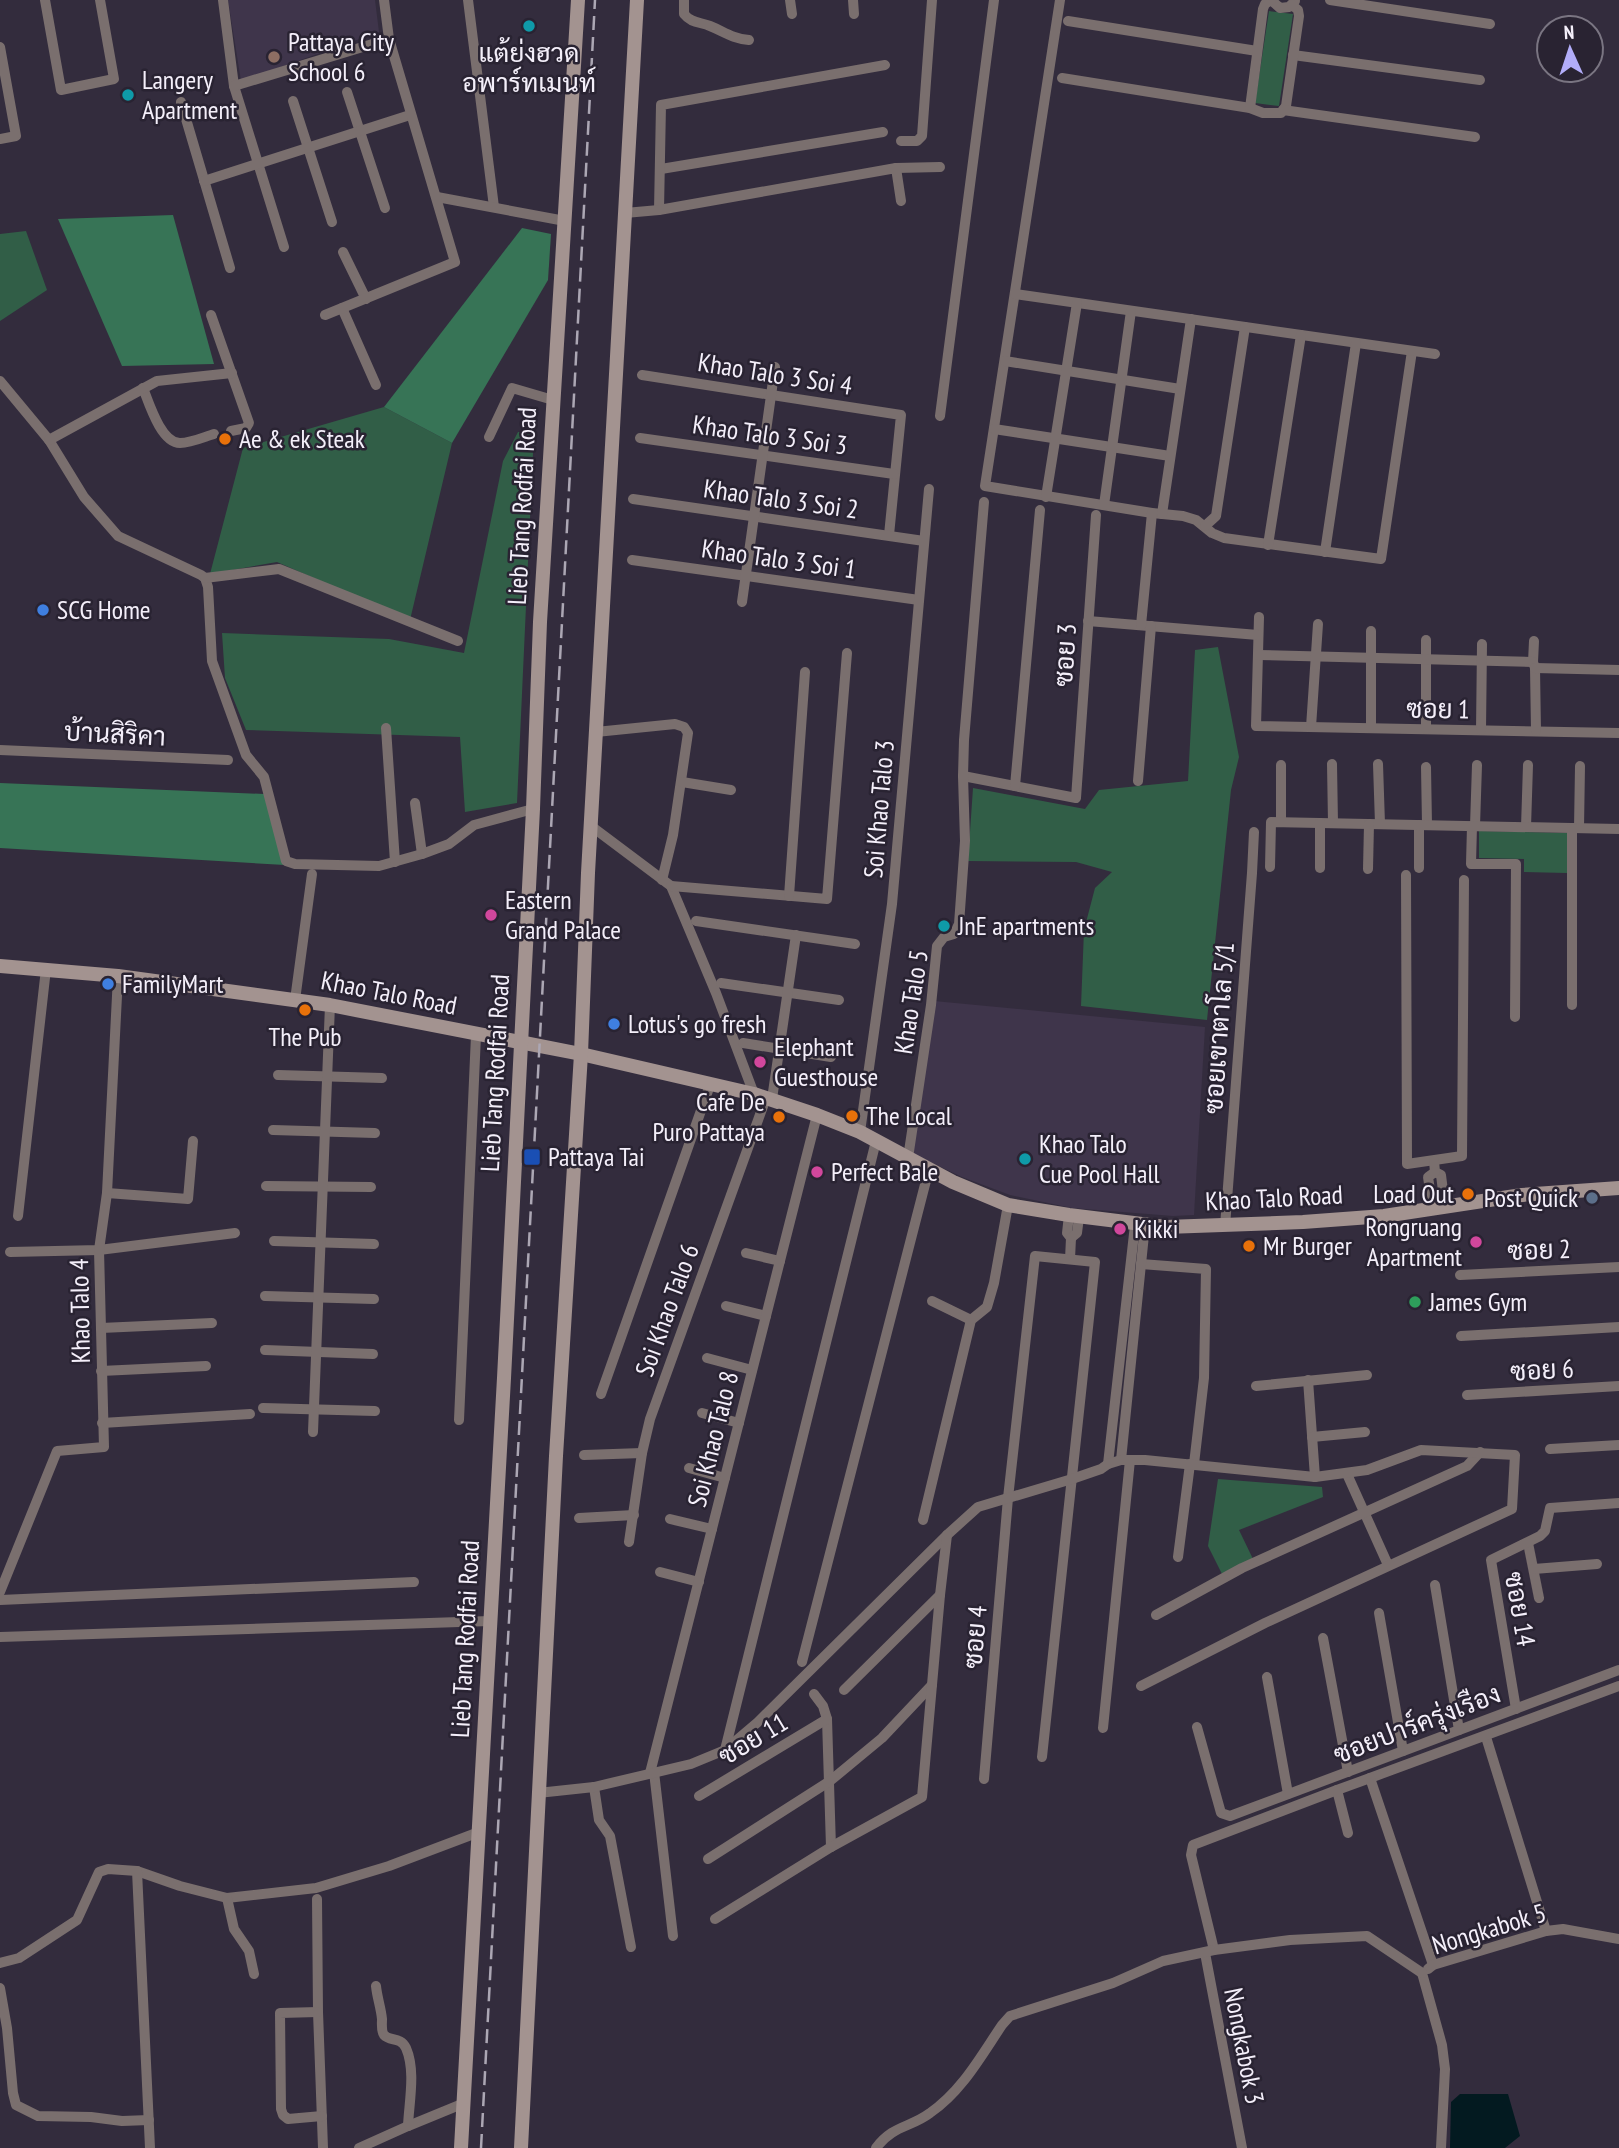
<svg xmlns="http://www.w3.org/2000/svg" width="1619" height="2148" font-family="'PT Sans Narrow',Sarabun,sans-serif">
  <rect width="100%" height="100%" fill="#332c3d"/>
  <g fill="#3f354b">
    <polygon points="228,0 375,0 379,32 241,81"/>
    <polygon points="934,1001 1205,1027 1194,1215 1173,1216 1072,1208 1010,1195 962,1177 913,1154"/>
  </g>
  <g fill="#315e47">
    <polygon points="1269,11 1293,14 1279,106 1255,103"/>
    <polygon points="26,231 47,290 0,321 0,234"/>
    <polygon points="384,407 452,443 410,620 277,562 210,574 243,448"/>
    <polygon points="534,431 517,803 465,812 460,737 246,730 225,678 222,633 389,639 464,653 503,461 518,432"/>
    <polygon points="1218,647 1239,757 1231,790 1207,1020 1081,1006 1084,930 1095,888 1112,872 1076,862 968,861 973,788 1085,809 1099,790 1188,781 1195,650"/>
    <polygon points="1479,831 1568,833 1567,873 1524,872 1524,859 1479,858"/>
    <polygon points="1218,1479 1322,1487 1323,1497 1239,1530 1253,1559 1222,1574 1208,1546"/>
  </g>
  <g fill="#377456">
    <polygon points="173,215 214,364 122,366 58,219"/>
    <polygon points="522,228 551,234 548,280 452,443 384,407"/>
    <polygon points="0,783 264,794 285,865 0,848"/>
  </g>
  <polygon fill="#031a20" points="1460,2094 1508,2094 1520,2136 1505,2148 1450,2148 1451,2102"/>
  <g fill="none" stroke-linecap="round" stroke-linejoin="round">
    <g stroke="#7a6f6e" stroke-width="10">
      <polyline points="45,0 61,90 114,79 100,0"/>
      <polyline points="223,0 234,86 284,247"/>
      <polyline points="468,0 494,207"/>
      <path d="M684 0V14C691 23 700 22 710 26 725 32 731 38 749 40"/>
      <polyline points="790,0 792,14"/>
      <polyline points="853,0 854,14"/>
      <polyline points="1060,0 985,486 1152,513 1183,516 1196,520 1212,533 1224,538 1381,559 1412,351"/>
      <polyline points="1271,0 1280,8 1289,7 1295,1"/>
      <polyline points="1330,0 1490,24"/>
      <polyline points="1068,21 1257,51"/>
      <polyline points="0,47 16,136 0,139"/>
      <polyline points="1293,55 1480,80"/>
      <polyline points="1062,78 1250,108 1263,113 1281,113 1286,106 1299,16 1298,10 1292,5"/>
      <polyline points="234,86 389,39"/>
      <polyline points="347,92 385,208"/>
      <polyline points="293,101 332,222"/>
      <polyline points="181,102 230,268"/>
      <polyline points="1250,108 1263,9 1265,4 1271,0"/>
      <polyline points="1283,110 1475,137"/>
      <polyline points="901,141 917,141 922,136 932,0"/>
      <polyline points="896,168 940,167"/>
      <polyline points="661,169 883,132"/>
      <polyline points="204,181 410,115"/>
      <polyline points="437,197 565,221"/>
      <polyline points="659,210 661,105 885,65"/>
      <polyline points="625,213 659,210 896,168 901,201"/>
      <polyline points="343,252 366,299"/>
      <polyline points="1015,294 1435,354"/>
      <polyline points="342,308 376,385"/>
      <polyline points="211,315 249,423 246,428 231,431"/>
      <polyline points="325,315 455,262 389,39 384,0"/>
      <polyline points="1005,361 1180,389"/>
      <polyline points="642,375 901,415 889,535"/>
      <polyline points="0,381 49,440 84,497 118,536 201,575 205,578 208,587 212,661 246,755 264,777 286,861 295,864 379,866 422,854 449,844 474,825 533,809"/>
      <path d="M143 388C149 403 161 443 180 443 191 443 204 437 214 434"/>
      <polyline points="940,416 994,0"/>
      <polyline points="994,429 1170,456"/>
      <polyline points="489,437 512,388 553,400"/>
      <polyline points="640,438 894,474"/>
      <polyline points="49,440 157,381 232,373"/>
      <polyline points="1046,497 1077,303"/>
      <polyline points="633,499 924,541"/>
      <polyline points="1104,505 1131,311"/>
      <polyline points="1162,514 1191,319"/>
      <polyline points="1205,526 1216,516 1245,327"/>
      <polyline points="1268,545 1301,335"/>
      <polyline points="1325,552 1356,343"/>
      <polyline points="632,560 919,600"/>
      <polyline points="205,578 279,569 458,641"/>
      <polyline points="742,602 775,367"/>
      <polyline points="1259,617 1256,726 1619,733"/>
      <polyline points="1088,621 1258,635"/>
      <polyline points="1141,625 1152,513"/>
      <polyline points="1426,640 1426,729"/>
      <polyline points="1534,641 1533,662 1535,668 1536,731"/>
      <polyline points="1258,655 1533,662"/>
      <polyline points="1535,668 1619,670"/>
      <polyline points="1311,727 1318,624"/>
      <polyline points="386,728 395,862"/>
      <polyline points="1371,728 1371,631"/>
      <polyline points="1481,730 1482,644"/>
      <polyline points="596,732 675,724 684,727 688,733 673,835 662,880"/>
      <polyline points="0,750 228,760"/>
      <polyline points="1332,764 1333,823"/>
      <polyline points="1378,764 1380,824"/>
      <polyline points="1281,765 1281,822"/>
      <polyline points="1426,767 1427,825"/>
      <polyline points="963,776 1076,798 1096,515"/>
      <polyline points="1138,781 1151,626"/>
      <polyline points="682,782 731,790"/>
      <polyline points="1015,786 1040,510"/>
      <polyline points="415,803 422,854"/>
      <polyline points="1419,825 1419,868"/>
      <polyline points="591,826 671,886 716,993 754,1094"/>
      <polyline points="1472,826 1471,864 1516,864 1515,1017"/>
      <polyline points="1475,826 1477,765"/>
      <polyline points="1526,827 1528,765"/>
      <polyline points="1579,828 1580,766"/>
      <polyline points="1270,867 1271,822 1619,829"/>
      <polyline points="1320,868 1320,823"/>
      <polyline points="1368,869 1369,824"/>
      <polyline points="1406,875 1407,1164 1462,1156 1464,880"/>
      <polyline points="671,886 827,899 847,653"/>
      <polyline points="789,896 805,672"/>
      <polyline points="696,921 855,944"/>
      <polyline points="721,983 839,1000"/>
      <polyline points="295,1000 312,874"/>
      <polyline points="1572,1005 1572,828"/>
      <polyline points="743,1043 831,1057"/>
      <polyline points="278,1075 382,1078"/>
      <polyline points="772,1099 796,935"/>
      <polyline points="273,1130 375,1133"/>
      <polyline points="860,1132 892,904 929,489"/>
      <polyline points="908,1158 931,1005 937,946 944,937 954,934 959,924 965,841 963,776 964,740 984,502"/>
      <polyline points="1434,1161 1435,1172 1441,1175 1445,1207"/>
      <polyline points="266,1186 371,1187"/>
      <polyline points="107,1193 188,1199 193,1141"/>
      <polyline points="1433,1210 1428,1177 1435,1172"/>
      <polyline points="1069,1215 1067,1233 1071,1238 1070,1259"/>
      <polyline points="18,1216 46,969"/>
      <polyline points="1225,1226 1252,873 1254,832"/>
      <polyline points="1071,1238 1077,1233 1079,1217"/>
      <polyline points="274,1241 374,1244"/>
      <polyline points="10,1252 99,1250 235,1233"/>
      <polyline points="746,1253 780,1261"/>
      <polyline points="1141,1264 1206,1269 1204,1378 1194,1464"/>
      <polyline points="1460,1275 1619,1267"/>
      <polyline points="265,1296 374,1299"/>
      <polyline points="932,1301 971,1320"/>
      <polyline points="726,1306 766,1316"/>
      <polyline points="101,1328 212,1323"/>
      <polyline points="1461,1336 1619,1327"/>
      <polyline points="265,1350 373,1354"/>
      <polyline points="707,1358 752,1370"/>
      <polyline points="101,1371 206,1366"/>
      <polyline points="1308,1380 1315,1477"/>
      <polyline points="1256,1386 1367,1375"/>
      <polyline points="601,1394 710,1085"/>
      <polyline points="1467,1395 1619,1386"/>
      <polyline points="263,1408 375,1411"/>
      <polyline points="702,1413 739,1423"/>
      <polyline points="459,1420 476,1035"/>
      <polyline points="102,1423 250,1414"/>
      <polyline points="313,1432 330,1005"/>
      <polyline points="1312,1437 1365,1432"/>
      <polyline points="1550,1449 1619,1445"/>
      <polyline points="584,1455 642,1453"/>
      <polyline points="1121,1460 1145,1225"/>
      <polyline points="1108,1464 1135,1225"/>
      <polyline points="689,1468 725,1478"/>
      <polyline points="1347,1474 1388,1565"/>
      <polyline points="579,1518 634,1515"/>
      <polyline points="670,1519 712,1529"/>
      <polyline points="923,1520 971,1320 987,1307 994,1283 1008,1205"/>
      <polyline points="629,1542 642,1453 650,1419 766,1098"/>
      <polyline points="1528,1543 1539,1598"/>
      <polyline points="1178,1557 1190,1464"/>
      <polyline points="1534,1569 1597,1564"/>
      <polyline points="660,1572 699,1582"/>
      <polyline points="1435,1585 1459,1730"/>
      <polyline points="0,1592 57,1451 104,1447 99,1250 107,1193 118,976"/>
      <polyline points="0,1600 414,1582"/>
      <polyline points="1379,1613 1403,1751"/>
      <polyline points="1156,1615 1242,1568 1467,1466 1480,1452"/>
      <polyline points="0,1637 490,1621"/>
      <polyline points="1323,1638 1348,1772"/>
      <polyline points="802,1662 929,1169"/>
      <polyline points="1267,1677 1288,1794"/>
      <polyline points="844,1690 940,1595"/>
      <polyline points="814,1694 823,1706 827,1719 831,1847"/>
      <polyline points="1516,1709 1491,1560 1540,1536 1545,1531 1550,1508 1619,1503"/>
      <polyline points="1197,1727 1221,1813 1230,1816 1619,1670"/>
      <polyline points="1103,1728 1130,1460"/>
      <polyline points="1486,1737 1546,1931"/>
      <polyline points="725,1750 876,1141"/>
      <polyline points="654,1772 673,1936"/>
      <polyline points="650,1773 817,1115"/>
      <polyline points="1370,1778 1619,1686"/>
      <polyline points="984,1779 1008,1498 1035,1256 1095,1262 1042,1757"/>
      <polyline points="594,1787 599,1820 610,1836 631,1947"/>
      <polyline points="1337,1790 1370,1778 1433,1965"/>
      <polyline points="538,1793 594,1787 691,1764 725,1750 758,1722 947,1535 978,1507 1072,1479 1101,1469 1108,1464 1121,1460 1145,1460 1315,1477 1367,1470 1421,1450 1515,1455 1512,1509 1265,1623 1141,1686"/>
      <polyline points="699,1796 827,1719"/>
      <polyline points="708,1859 830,1781 882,1738 932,1685"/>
      <polyline points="137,1871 180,1886 227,1898 316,1888 389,1866 479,1832"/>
      <polyline points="227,1898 234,1929 249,1951 254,1974"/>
      <polyline points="317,1899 318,2012 323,2148"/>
      <polyline points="715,1919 831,1847 922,1797 940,1595 947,1535"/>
      <polyline points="1214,1950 1191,1855 1193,1845 1337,1790 1348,1833"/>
      <polyline points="1205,1953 1242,2148"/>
      <polyline points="0,1963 19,1958 77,1920 99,1872 108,1869 137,1871 150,2148"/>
      <polyline points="1428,1969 1433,1965 1546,1931 1563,1929 1619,1939"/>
      <polyline points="1422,1973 1442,2045 1445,2069 1441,2148"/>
      <path d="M376 1986C377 1997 381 2008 382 2019 382 2023 381 2031 384 2035 390 2042 400 2036 406 2048 416 2071 409 2102 408 2126"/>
      <polyline points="0,1988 7,2028 13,2093 16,2105 38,2116 91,2117 122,2121 149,2120"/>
      <polyline points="318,2012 280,2013 281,2109 283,2115 288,2119 322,2116"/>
      <polyline points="359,2148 408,2126 464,2103"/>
      <path d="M876 2148C893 2125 910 2128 930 2113 962 2091 981 2056 1002 2025L1010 2016 1113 1983 1163 1961 1214 1950 1290 1940 1367 1936 1422 1973"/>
    </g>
    <g stroke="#a39390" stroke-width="14">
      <polyline points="0,966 118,976 330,1005 581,1054 754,1094 817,1115 860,1132 953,1182 1008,1205 1069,1215 1166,1227 1303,1222 1384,1216 1522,1195 1619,1188"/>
      <polyline points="461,2148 504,1378 533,809 540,622 578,0"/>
      <polyline points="521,2148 556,1456 581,1054 588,873 637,0"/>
    </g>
    <polyline stroke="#aca7b4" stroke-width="2.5" stroke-dasharray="14 7" stroke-linecap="butt" points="481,2148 595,0"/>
  </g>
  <g fill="#0f9aa8" stroke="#292332" stroke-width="2.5">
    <circle cx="529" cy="26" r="7"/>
    <circle cx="128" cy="95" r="7"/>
    <circle cx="944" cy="926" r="7"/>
    <circle cx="1025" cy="1159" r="7"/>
  </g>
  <circle fill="#8d6e63" stroke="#292332" stroke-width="2.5" cx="274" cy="57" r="7"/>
  <g fill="#e8710a" stroke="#292332" stroke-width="2.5">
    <circle cx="225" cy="439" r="7"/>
    <circle cx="305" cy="1010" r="7"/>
    <circle cx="852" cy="1116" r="7"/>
    <circle cx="779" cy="1117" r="7"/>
    <circle cx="1468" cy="1194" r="7"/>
    <circle cx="1249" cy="1246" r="7"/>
  </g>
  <g fill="#3f7fe0" stroke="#292332" stroke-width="2.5">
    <circle cx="43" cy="610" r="7"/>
    <circle cx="108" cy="984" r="7"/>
    <circle cx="614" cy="1024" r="7"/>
  </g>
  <g fill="#d1479c" stroke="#292332" stroke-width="2.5">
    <circle cx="491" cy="915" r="7"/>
    <circle cx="760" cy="1062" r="7"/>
    <circle cx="817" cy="1172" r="7"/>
    <circle cx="1120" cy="1229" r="7"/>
    <circle cx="1476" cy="1242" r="7"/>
  </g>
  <rect fill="#1a4fb4" stroke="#292332" stroke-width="2.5" x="523" y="1148" width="18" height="18" rx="3.5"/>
  <circle fill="#5c6f8a" stroke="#292332" stroke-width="2.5" cx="1592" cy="1198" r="7"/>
  <circle fill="#2e9e5b" stroke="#292332" stroke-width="2.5" cx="1415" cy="1302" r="7"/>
  <g text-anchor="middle" stroke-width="5" stroke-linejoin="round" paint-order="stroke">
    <g font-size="26" fill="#f4effa" stroke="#292332" text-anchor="start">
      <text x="288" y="51">Pattaya City<tspan x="288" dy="30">School 6</tspan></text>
      <text x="529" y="62" text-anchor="middle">แต้ย่งฮวด<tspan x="529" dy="30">อพาร์ทเมนท์</tspan></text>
      <text x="142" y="89">Langery<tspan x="142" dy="30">Apartment</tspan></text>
      <text x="239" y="448">Ae &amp; ek Steak</text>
      <text x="57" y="619">SCG Home</text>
      <text x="505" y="909">Eastern<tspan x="505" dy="30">Grand Palace</tspan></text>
      <text x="958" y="935">JnE apartments</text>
      <text x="122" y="993">FamilyMart</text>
      <text x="628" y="1033">Lotus's go fresh</text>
      <text x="305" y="1046" text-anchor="middle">The Pub</text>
      <text x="774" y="1056">Elephant<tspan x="774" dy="30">Guesthouse</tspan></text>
      <text x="765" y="1111" text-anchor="end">Cafe De<tspan x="765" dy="30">Puro Pattaya</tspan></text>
      <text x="866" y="1125">The Local</text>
      <text x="1039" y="1153">Khao Talo<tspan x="1039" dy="30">Cue Pool Hall</tspan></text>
      <text x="548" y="1166">Pattaya Tai</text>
      <text x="831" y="1181">Perfect Bale</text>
      <text x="1454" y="1203" text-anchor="end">Load Out</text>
      <text x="1578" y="1207" text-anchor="end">Post Quick</text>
      <text x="1462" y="1236" text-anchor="end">Rongruang<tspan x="1462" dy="30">Apartment</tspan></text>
      <text x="1134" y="1238">Kikki</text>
      <text x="1263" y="1255">Mr Burger</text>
      <text x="1429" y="1311">James Gym</text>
    </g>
    <g font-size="26" fill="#f4effa" stroke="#292332">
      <text transform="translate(775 374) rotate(9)" y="9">Khao Talo 3 Soi 4</text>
      <text transform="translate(770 435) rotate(8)" y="9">Khao Talo 3 Soi 3</text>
      <text transform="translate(781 499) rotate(8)" y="9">Khao Talo 3 Soi 2</text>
      <text transform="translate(522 506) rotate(-87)" y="9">Lieb Tang Rodfai Road</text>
      <text transform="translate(779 559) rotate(8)" y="9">Khao Talo 3 Soi 1</text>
      <text transform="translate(1065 655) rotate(-86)" y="9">ซอย 3</text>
      <text transform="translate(1438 709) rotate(1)" y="9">ซอย 1</text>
      <text transform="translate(115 734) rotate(3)" y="9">บ้านสิริคา</text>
      <text transform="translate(879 809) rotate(-85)" y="9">Soi Khao Talo 3</text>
      <text transform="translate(389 993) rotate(11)" y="9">Khao Talo Road</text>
      <text transform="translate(911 1002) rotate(-81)" y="9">Khao Talo 5</text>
      <text transform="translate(1219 1028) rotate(-86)" y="9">ซอยเขาตาโล 5/1</text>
      <text transform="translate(495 1073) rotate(-87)" y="9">Lieb Tang Rodfai Road</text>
      <text transform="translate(1274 1198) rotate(-3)" y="9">Khao Talo Road</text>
      <text transform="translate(1539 1250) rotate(-2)" y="9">ซอย 2</text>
      <text transform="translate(667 1310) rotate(-70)" y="9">Soi Khao Talo 6</text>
      <text transform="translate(80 1311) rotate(-91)" y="9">Khao Talo 4</text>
      <text transform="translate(1542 1370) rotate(-3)" y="9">ซอย 6</text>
      <text transform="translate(713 1439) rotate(-76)" y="9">Soi Khao Talo 8</text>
      <text transform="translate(1520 1609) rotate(80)" y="9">ซอย 14</text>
      <text transform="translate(975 1637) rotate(-85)" y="9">ซอย 4</text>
      <text transform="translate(465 1639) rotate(-87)" y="9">Lieb Tang Rodfai Road</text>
      <text transform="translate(1417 1724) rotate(-21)" y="9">ซอยปาร์ครุ่งเรือง</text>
      <text transform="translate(753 1739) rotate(-31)" y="9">ซอย 11</text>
      <text transform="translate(1489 1929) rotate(-17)" y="9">Nongkabok 5</text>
      <text transform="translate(1244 2046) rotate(79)" y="9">Nongkabok 3</text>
    </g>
  </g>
  <g transform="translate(1570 49) rotate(357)"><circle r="33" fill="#292332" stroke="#7a7582" stroke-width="2"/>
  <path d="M0-5L12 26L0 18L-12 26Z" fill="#b2adf9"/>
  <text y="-10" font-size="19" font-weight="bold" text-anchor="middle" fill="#f4effa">N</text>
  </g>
</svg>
